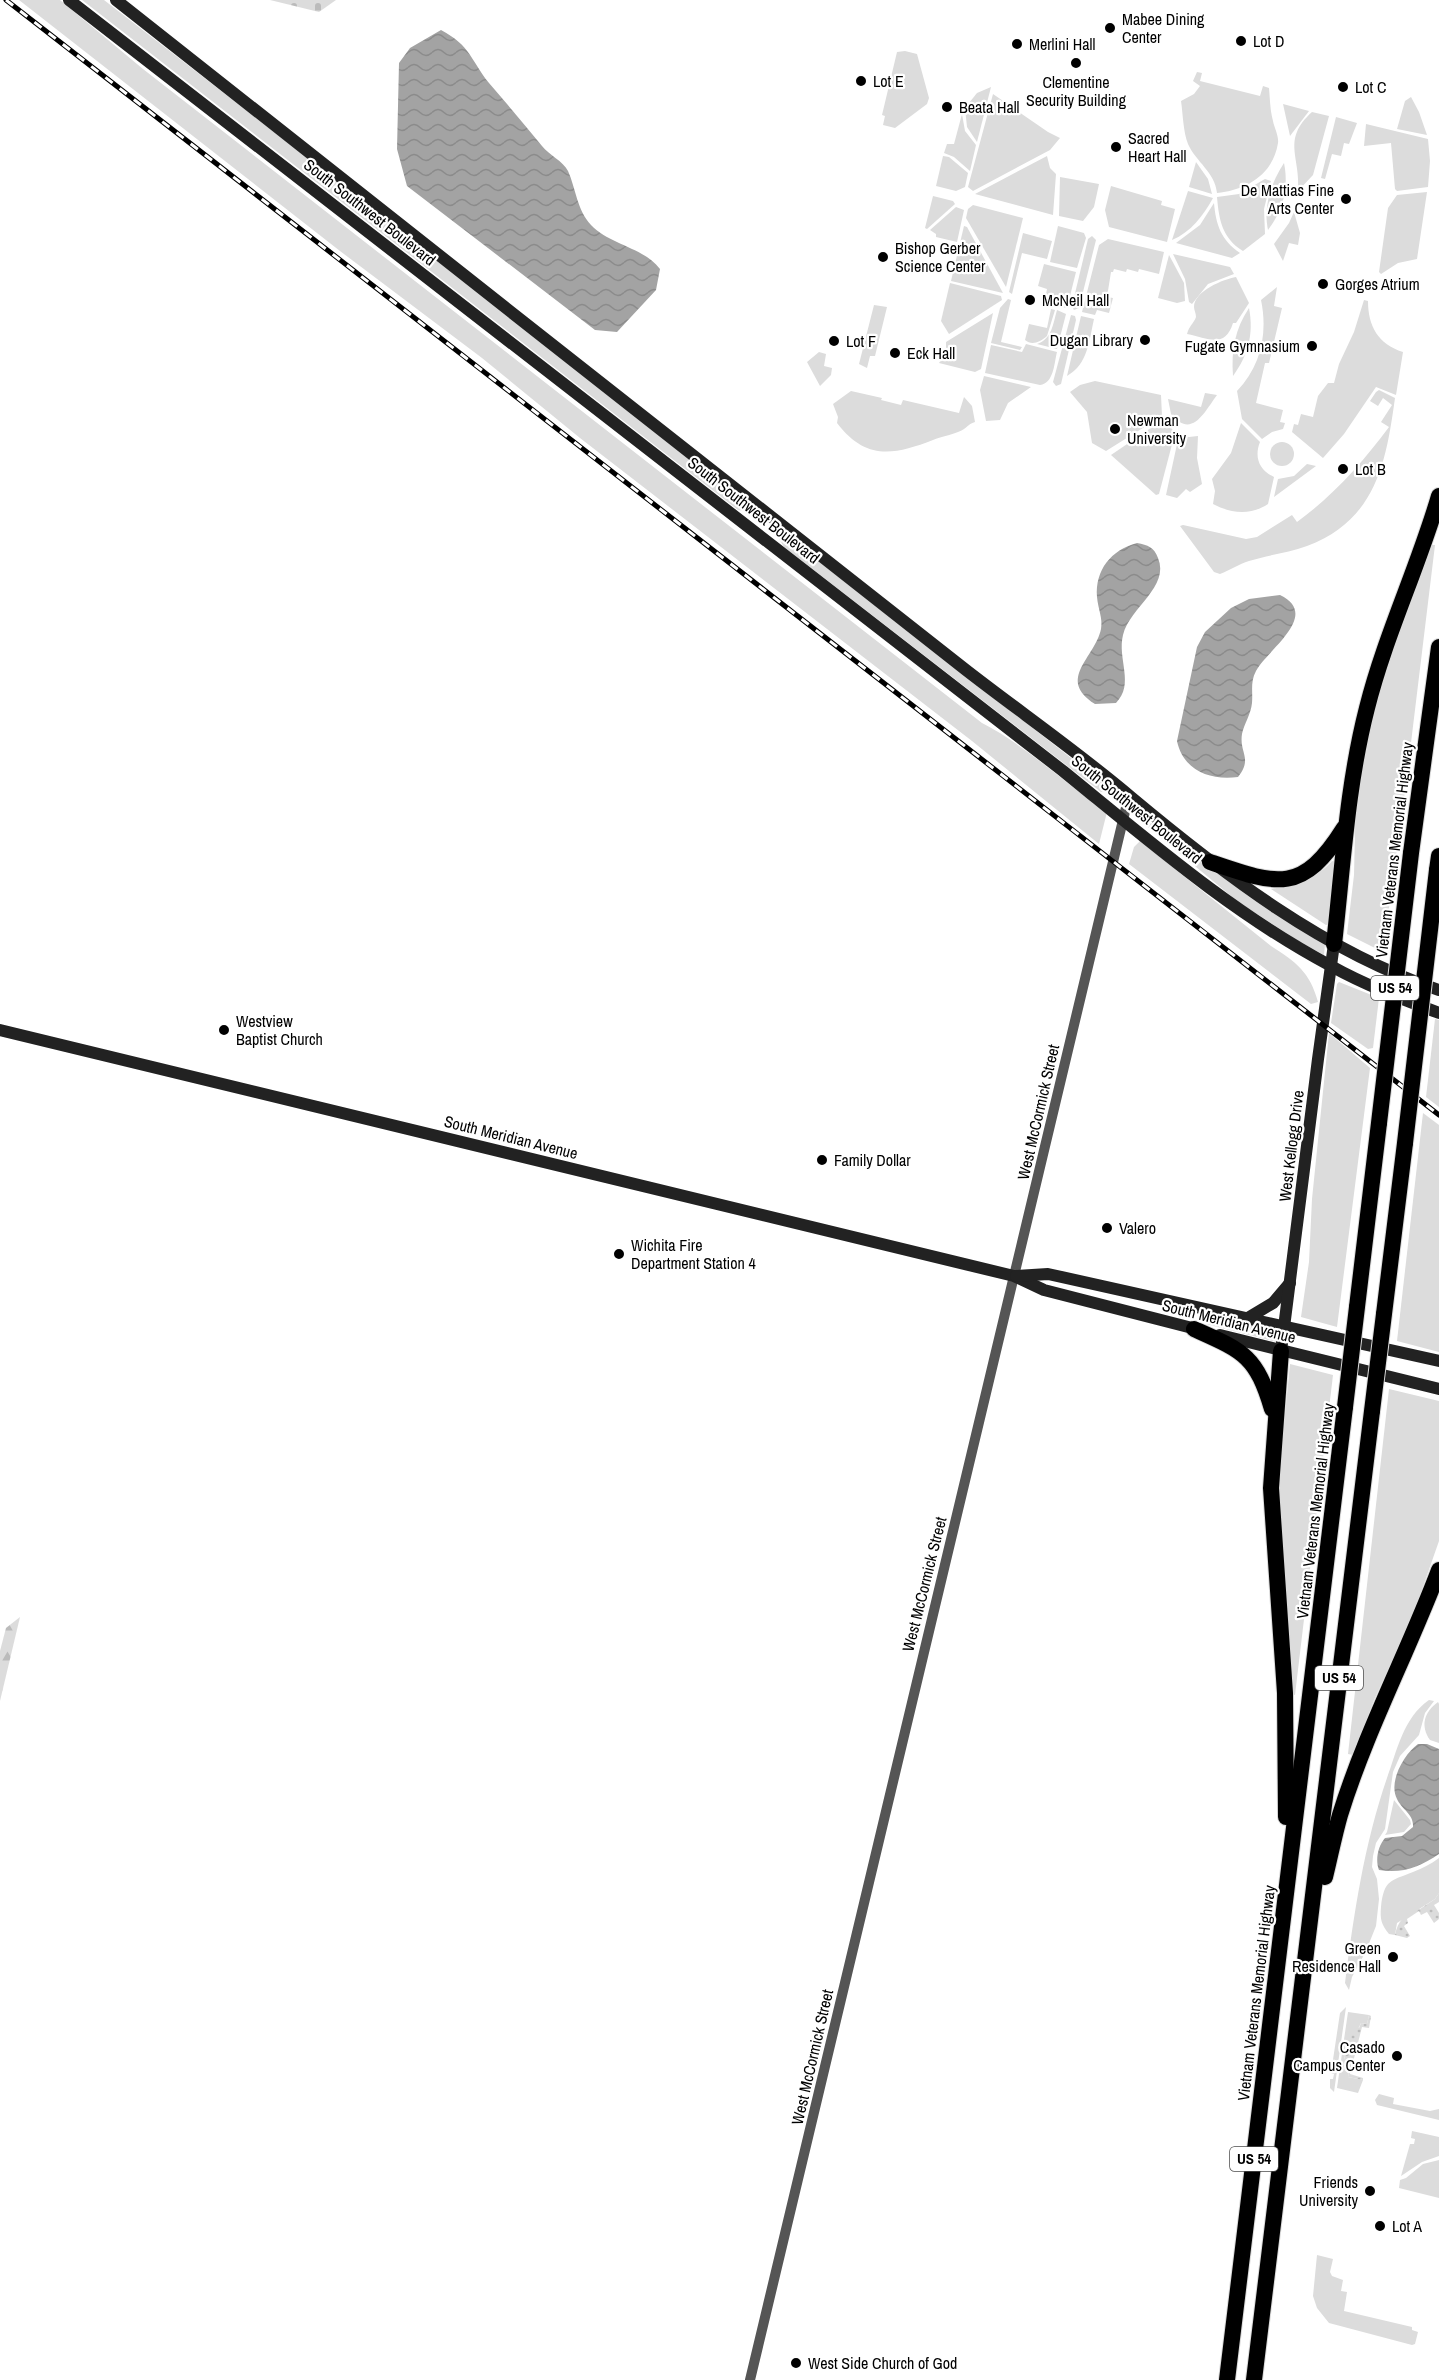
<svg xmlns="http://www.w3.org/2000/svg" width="1439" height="2380" font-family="'Archivo Narrow',sans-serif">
  <defs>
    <pattern id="forest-firs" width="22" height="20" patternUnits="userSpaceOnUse" patternTransform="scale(1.5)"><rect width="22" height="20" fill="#dcdcdc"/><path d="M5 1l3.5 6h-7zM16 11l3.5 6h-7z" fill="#bbb"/></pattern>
    <pattern id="cemetery-stones" width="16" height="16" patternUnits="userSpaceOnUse" patternTransform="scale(1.5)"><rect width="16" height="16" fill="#dcdcdc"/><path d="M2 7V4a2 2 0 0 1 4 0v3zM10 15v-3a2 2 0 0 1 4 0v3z" fill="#bbb"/></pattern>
    <pattern id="garden-dots" width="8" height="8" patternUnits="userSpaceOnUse" patternTransform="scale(1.5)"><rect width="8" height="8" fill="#dcdcdc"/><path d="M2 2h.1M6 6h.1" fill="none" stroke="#bbb" stroke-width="1.8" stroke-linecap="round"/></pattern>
    <pattern id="water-waves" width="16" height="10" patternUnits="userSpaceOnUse" patternTransform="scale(1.5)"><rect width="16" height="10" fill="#a3a3a3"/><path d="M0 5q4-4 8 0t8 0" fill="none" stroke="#8b8b8b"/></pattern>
  </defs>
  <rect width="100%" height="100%" fill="#fff"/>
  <g fill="#dcdcdc">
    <path d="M19 0H60L143 69 982 723C1027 746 1065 784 1107 812L1099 844 972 741 580 438 482 358 340 251Z"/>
    <polygon points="82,0 104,0 510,315 745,502 752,512 738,510"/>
    <polygon points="905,51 917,54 929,98 927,104 895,128 883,125 885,116 882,115 897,52"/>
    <path d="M1197 72 1202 73 1200 81 1260 96 1263 86 1269 88C1270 99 1270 110 1273 121 1274 127 1279 136 1278 143 1273 175 1246 190 1217 193 1215 172 1196 162 1188 144 1183 131 1183 114 1181 101L1194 94 1200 86 1193 81Z"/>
    <polygon points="991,87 977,142 967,127 965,108 977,93"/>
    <polygon points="993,94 1048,132 1060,138 1050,150 973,191 968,187"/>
    <polygon points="1411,97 1419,112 1427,135 1397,129 1405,101"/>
    <polygon points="1283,104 1309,111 1290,136"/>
    <path d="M1312 112 1329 116 1313 175 1298 191C1301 157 1281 140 1312 112Z"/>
    <polygon points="962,114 965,131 976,145 970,171 954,157 944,153 947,144 954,144"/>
    <polygon points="1336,117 1357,123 1349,144 1344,143 1341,156 1332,154 1325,179 1321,178"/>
    <polygon points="1366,124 1428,139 1430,161 1428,187 1397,191 1395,189 1391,143 1364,146"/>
    <polygon points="943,156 949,157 968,173 965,187 956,191 936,186"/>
    <polygon points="1047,156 1050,168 1056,174 1053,215 975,194"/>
    <polygon points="1196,162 1208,179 1212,194 1189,187"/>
    <path d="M1284 163C1289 188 1283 210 1268 230 1263 206 1271 183 1284 163Z"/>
    <polygon points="1060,177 1099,184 1094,207 1083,221 1059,216"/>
    <path d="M1265 179 1271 181 1264 209 1265 234 1243 251C1222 238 1219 220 1217 197L1239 194Z"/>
    <polygon points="1111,186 1162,201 1161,205 1175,209 1167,242 1109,227 1105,210"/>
    <path d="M1188 191 1213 198C1203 216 1191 232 1172 240Z"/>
    <polygon points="1427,192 1417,259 1398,263 1381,274 1379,272 1388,208 1397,195"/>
    <polygon points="933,196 953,201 955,204 927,229 925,228"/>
    <path d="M1214 203C1216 225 1221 240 1240 253L1232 258 1176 243 1200 225Z"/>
    <polygon points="973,205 1023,218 1006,287 966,218 968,209"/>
    <polygon points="956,207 964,210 957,242 936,237 936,234 930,230"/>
    <polygon points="1294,212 1300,233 1298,245 1289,243 1283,261 1274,244 1289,223"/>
    <polygon points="964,226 967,227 1003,293 951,281"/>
    <polygon points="1058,226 1084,233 1086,238 1077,268 1050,262"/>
    <polygon points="1023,233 1052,241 1047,259 1022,253 1012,294 1009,292"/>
    <polygon points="1092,236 1096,240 1079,308 1074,310 1072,306 1088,239"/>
    <polygon points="1108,239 1164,252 1159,274 1139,269 1138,272 1127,269 1126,272 1114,269 1113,272 1111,272 1107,297 1113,298 1109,313 1097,310 1095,315 1082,312 1099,245"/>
    <polygon points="1173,254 1230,267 1234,274 1208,284 1192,304 1189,302 1185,279"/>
    <polygon points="1169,255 1184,283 1185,301 1177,303 1158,298"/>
    <polygon points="1044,264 1076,272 1067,308 1052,305 1053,301 1045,299 1047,289 1038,286"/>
    <path d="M1236 277 1249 303 1236 323H1233C1225 349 1208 338 1187 334 1189 326 1194 323 1196 317 1196 313 1194 310 1194 307 1194 291 1224 279 1236 277Z"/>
    <polygon points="950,283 1001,296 1002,300 949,334 941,321"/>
    <path d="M1277 287 1274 306 1282 308 1269 363H1265L1256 403 1283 410 1280 422 1285 423 1283 429 1272 432 1262 439 1242 419 1237 391C1261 366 1268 333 1261 300Z"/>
    <polygon points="1008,299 1011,300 1001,342 1022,347 1020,350 991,343 1000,308"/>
    <path d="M1364 300 1368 301C1368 326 1378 344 1403 352L1396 395 1376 387 1344 434 1323 458 1292 432 1294 424 1298 425 1301 414 1313 417 1318 396 1328 383H1334L1339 364 1354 332Z"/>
    <polygon points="874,305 887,307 875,356 870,356 867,368 859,364"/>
    <path d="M1249 308C1254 334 1248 355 1233 376 1231 350 1235 329 1249 308Z"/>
    <path d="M1051 309 1055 310 1047 336C1040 342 1032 346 1025 340L1029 324 1047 328Z"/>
    <path d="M1057 310 1066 314 1057 349 1037 344C1052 339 1053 324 1057 310Z"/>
    <polygon points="993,313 981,369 975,372 939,363 946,353 946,342"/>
    <polygon points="1071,315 1075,316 1076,320 1061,384 1056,386 1053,382"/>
    <path d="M1081 316 1094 319C1089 341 1088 364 1067 376Z"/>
    <path d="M1026 344 1057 352C1054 364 1054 383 1040 385L985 373 991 345 1022 352Z"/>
    <polygon points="819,352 826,354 824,366 832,368 831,375 820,386 807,362"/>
    <polygon points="984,376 1031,387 1008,403 1000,420 986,421 980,390"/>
    <polygon points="1095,381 1161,395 1162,416 1106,451 1092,443 1087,412 1070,392 1080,385"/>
    <path d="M1379 390 1395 398C1386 463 1376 520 1307 546 1288 553 1268 555 1249 561 1239 564 1230 570 1220 574L1214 572 1180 526 1183 525 1246 539 1257 537 1292 515 1297 522C1334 495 1362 463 1389 427L1381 422 1392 405 1383 398 1378 406 1370 401 1376 392Z"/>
    <path d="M851 391 882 398 881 400 901 405 903 400 959 413 964 397 972 406 975 422C969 424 968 426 964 429 959 433 940 437 933 440 894 455 866 461 837 423L838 417 833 404Z"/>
    <path d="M1205 393 1217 395C1205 411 1192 440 1171 414L1168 399 1201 407Z"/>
    <polygon points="1164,419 1175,433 1159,494 1156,495 1111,455"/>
    <path d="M1241 423 1260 442C1254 457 1259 470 1274 477L1268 504C1250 516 1230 513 1213 504L1215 491 1212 479 1231 453Z"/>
    <polygon points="1179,435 1189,437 1198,436 1197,458 1202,484 1190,492 1186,489 1177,498 1166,495"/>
    <circle cx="1282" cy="454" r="12"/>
    <polygon points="1307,464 1316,466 1274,497 1278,479 1294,476"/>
    <polygon points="778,537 790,539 1107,786 1107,792 1101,792 784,547"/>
    <polygon points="1430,545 1435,545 1406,784 1383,952 1347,934 1354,875 1356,790 1371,713"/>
    <polygon points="1151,823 1265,906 1325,944 1324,955 1300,942 1237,901 1148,827"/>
    <path d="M1140 841 1271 946C1296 962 1310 972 1318 1002L1311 1004 1129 864 1134 847Z"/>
    <path d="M1332 861 1336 862 1329 924 1326 925 1271 889C1295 885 1315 880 1332 861Z"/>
    <polygon points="1339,982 1379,998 1373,1048 1368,1049 1331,1023 1337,984"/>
    <polygon points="1435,1019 1439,1020 1439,1107 1426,1097"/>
    <polygon points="1329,1033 1370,1068 1337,1327 1301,1317 1309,1262 1312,1199"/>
    <polygon points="1423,1113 1439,1125 1439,1352 1397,1341"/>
    <polygon points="1206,1320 1234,1322 1279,1331 1277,1342 1206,1324"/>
    <polygon points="1290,1364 1333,1375 1295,1695 1292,1694 1278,1486"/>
    <polygon points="1389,1389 1439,1401 1439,1541 1413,1615 1374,1700 1353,1755 1348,1754"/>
    <path d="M1429 1700 1434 1701 1425 1713 1419 1735 1400 1756 1393 1772 1385 1829 1376 1843 1373 1856 1372 1867 1377 1879 1379 1899 1376 1926 1366 1951 1352 1977 1349 1990 1345 1983C1354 1913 1364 1845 1387 1778 1397 1751 1403 1718 1429 1700Z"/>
    <path d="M1438 1702 1439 1704V1743L1430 1740C1420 1726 1424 1712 1438 1702Z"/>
    <polygon points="1394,1800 1410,1820 1411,1824 1404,1832 1385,1835 1387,1832"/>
    <path d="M1439 1858V1893L1435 1899 1397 1923 1395 1935 1389 1934C1381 1924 1380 1919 1381 1907 1384 1879 1391 1881 1413 1872 1423 1868 1431 1864 1439 1858Z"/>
    <polygon points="1346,2007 1334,2092 1330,2088 1330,2079 1333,2079 1334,2074 1331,2073 1340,2013"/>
    <polygon points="1348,2012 1369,2015 1367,2024 1361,2023 1344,2058 1349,2070 1348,2077 1363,2080 1358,2093 1337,2088"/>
    <polygon points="1379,2094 1394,2098 1393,2104 1430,2111 1439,2109 1439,2120 1377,2105 1375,2100"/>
    <polygon points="1412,2131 1439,2137 1439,2156 1422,2162 1401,2176 1410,2144 1414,2144 1415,2139 1411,2138"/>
    <polygon points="1439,2160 1439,2198 1399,2188 1400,2180 1406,2178 1423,2164"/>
    <polygon points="1317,2255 1333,2259 1330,2272 1332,2276 1343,2280 1341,2291 1347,2292 1344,2311 1412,2327 1412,2330 1418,2332 1415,2344 1412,2345 1329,2323 1317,2308 1313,2296"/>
  </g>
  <polygon fill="url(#forest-firs)" points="20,1617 0,1701 0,1651 6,1628"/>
  <polygon fill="url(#cemetery-stones)" points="270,0 336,0 319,12"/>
  <g fill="url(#garden-dots)">
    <path d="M1439 1893V1902L1434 1905 1439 1913V1919L1434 1923 1427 1912 1421 1915 1419 1911 1407 1919 1408 1923 1404 1926 1410 1936 1407 1938 1395 1935C1398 1921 1404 1915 1416 1908L1420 1909 1435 1899Z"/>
    <polygon points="1369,2015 1371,2016 1369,2028 1362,2027 1350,2074 1363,2078 1363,2080 1348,2077 1349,2070 1343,2068 1347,2038 1349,2037 1352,2027 1359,2028 1361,2023 1367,2024"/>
  </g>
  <g fill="url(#water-waves)">
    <path d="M441 30C471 46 470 59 489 83 507 104 525 125 542 146 549 155 563 161 568 171 576 189 577 210 591 225 610 245 643 247 660 269L656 290 617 332 595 330 407 186 397 149 399 63 410 48Z"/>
    <path d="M1137 543C1148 545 1154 547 1158 558 1170 587 1130 607 1123 635 1117 659 1135 684 1116 703L1095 704C1056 679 1095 658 1101 629 1103 618 1098 609 1097 597 1095 570 1111 550 1137 543Z"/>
    <path d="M1280 595C1322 615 1266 651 1256 671 1250 682 1253 692 1252 703 1251 714 1244 724 1242 734 1239 753 1253 758 1238 777 1210 781 1183 770 1177 741L1197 647 1205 632 1231 608 1249 599Z"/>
    <path d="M1418 1744H1427L1439 1749V1854C1420 1867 1402 1874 1379 1870 1375 1860 1378 1846 1385 1838L1402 1836 1413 1827C1414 1814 1402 1810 1397 1799 1388 1782 1404 1754 1418 1744Z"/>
  </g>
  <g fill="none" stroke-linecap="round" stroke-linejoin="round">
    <g stroke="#dbdbdb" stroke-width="18">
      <g id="motorway">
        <polyline points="1411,853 1439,647"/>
        <path d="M1210 862C1277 885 1302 895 1344 828"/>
        <polyline points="1437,870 1439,856"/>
        <path d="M1334 944C1343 865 1347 786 1367 708 1385 636 1418 568 1439 496"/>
        <polyline points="1357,1307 1379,1123"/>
        <polyline points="1384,1314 1405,1143"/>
        <path d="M1194 1329C1243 1351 1256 1355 1272 1409"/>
        <polyline points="1281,1351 1271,1488 1285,1693 1286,1817"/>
        <path d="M1325 1877C1330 1857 1334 1836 1340 1815 1366 1731 1408 1652 1439 1570"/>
        <polyline points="1227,2380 1345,1407"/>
        <polyline points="1254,2380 1372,1411"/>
      </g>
    </g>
    <polyline stroke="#555" stroke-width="10" points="750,2380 1129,795"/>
    <g stroke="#222" stroke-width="12">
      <path d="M69 0 1063 771C1148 840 1233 914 1331 966 1365 985 1402 999 1439 1013"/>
      <path d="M116 0C400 223 681 448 966 670 1020 712 1078 752 1131 797 1222 873 1324 952 1439 990"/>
      <polyline points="0,1030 1014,1276 1044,1290 1200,1330"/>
      <polyline points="1016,1276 1048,1274 1439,1361"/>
      <polyline points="1248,1318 1273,1303 1290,1283"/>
      <polyline points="1220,1335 1439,1389"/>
      <polyline points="1281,1351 1318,1059 1334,944"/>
    </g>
    <use href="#motorway" stroke="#000" stroke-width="16"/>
    <g stroke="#000" stroke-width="5">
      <polyline id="rail" points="6,0 1439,1115"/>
    </g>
    <use href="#rail" stroke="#fff" stroke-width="3" stroke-dasharray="9" stroke-linecap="butt"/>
    <g stroke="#dbdbdb" stroke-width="18" stroke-linecap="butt">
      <g id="motorway-bridge">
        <polyline points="1379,1123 1411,853"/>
        <polyline points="1405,1143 1437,870"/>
        <polyline points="1345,1407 1357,1307"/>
        <polyline points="1372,1411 1384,1314"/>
      </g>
    </g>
    <use href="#motorway-bridge" stroke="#000" stroke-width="16"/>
  </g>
  <g fill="#000" stroke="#fff" stroke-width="2">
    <circle cx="1110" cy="28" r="6"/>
    <circle cx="1241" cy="41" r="6"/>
    <circle cx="1017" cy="44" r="6"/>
    <circle cx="1076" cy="63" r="6"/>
    <circle cx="861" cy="81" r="6"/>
    <circle cx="1343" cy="87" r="6"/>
    <circle cx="947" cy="107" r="6"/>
    <circle cx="1116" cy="147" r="6"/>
    <circle cx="1346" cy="199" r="6"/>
    <circle cx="883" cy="257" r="6"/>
    <circle cx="1323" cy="284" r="6"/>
    <circle cx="1030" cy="300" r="6"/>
    <circle cx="1145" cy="340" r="6"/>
    <circle cx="834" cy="341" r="6"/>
    <circle cx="1312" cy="346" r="6"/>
    <circle cx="895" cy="353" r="6"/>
    <circle cx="1115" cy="429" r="6"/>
    <circle cx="1343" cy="469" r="6"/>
    <circle cx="224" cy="1030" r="6"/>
    <circle cx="822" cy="1160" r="6"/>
    <circle cx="1107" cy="1228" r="6"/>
    <circle cx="619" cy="1254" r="6"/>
    <circle cx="1393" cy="1957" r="6"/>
    <circle cx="1397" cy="2056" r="6"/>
    <circle cx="1370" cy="2191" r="6"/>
    <circle cx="1380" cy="2226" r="6"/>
    <circle cx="796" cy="2363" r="6"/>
  </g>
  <g text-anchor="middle" stroke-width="4.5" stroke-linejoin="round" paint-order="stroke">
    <g fill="#fff" stroke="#4c4c4c" stroke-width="1.5">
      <rect x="1371" y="976" width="48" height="24" rx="4.5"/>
      <rect x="1315" y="1666" width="48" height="24" rx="4.5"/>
      <rect x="1230" y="2147" width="48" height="24" rx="4.5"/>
    </g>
    <g font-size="15" font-weight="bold" fill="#000">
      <text x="1395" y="993">US 54</text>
      <text x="1339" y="1683">US 54</text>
      <text x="1254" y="2164">US 54</text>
    </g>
    <g font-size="16" fill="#000" stroke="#fff" text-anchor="start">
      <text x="1122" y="25">Mabee Dining<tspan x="1122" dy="18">Center</tspan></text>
      <text x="1253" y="47">Lot D</text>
      <text x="1029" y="50">Merlini Hall</text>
      <text x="873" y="87">Lot E</text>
      <text x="1076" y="88" text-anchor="middle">Clementine<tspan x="1076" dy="18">Security Building</tspan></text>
      <text x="1355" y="93">Lot C</text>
      <text x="959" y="113">Beata Hall</text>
      <text x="1128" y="144">Sacred<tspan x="1128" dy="18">Heart Hall</tspan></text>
      <text x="1334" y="196" text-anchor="end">De Mattias Fine<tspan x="1334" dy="18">Arts Center</tspan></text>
      <text x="895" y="254">Bishop Gerber<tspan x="895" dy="18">Science Center</tspan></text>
      <text x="1335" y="290">Gorges Atrium</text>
      <text x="1042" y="306">McNeil Hall</text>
      <text x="1133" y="346" text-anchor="end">Dugan Library</text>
      <text x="846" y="347">Lot F</text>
      <text x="1300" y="352" text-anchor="end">Fugate Gymnasium</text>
      <text x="907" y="359">Eck Hall</text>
      <text x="1127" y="426">Newman<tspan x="1127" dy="18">University</tspan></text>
      <text x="1355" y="475">Lot B</text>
      <text x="236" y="1027">Westview<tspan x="236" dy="18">Baptist Church</tspan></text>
      <text x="834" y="1166">Family Dollar</text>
      <text x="1119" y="1234">Valero</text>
      <text x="631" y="1251">Wichita Fire<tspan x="631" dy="18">Department Station 4</tspan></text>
      <text x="1381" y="1954" text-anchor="end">Green<tspan x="1381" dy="18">Residence Hall</tspan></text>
      <text x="1385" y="2053" text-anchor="end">Casado<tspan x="1385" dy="18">Campus Center</tspan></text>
      <text x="1358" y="2188" text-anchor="end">Friends<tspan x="1358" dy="18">University</tspan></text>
      <text x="1392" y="2232">Lot A</text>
      <text x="808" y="2369">West Side Church of God</text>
    </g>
    <g font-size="16" fill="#000" stroke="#fff">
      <text transform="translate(370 212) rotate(38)" y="6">South Southwest Boulevard</text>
      <text transform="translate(754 510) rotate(38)" y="6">South Southwest Boulevard</text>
      <text transform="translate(1137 809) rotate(39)" y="6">South Southwest Boulevard</text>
      <text transform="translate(1394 850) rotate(-83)" y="6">Vietnam Veterans Memorial Highway</text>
      <text transform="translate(1038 1112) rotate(-77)" y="6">West McCormick Street</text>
      <text transform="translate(511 1137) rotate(14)" y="6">South Meridian Avenue</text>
      <text transform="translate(1291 1146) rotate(-83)" y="6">West Kellogg Drive</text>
      <text transform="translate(1229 1321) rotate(14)" y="6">South Meridian Avenue</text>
      <text transform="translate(1315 1511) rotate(-83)" y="6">Vietnam Veterans Memorial Highway</text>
      <text transform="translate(924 1584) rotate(-76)" y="6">West McCormick Street</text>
      <text transform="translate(1256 1993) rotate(-83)" y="6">Vietnam Veterans Memorial Highway</text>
      <text transform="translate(812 2057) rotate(-77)" y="6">West McCormick Street</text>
    </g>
  </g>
</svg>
